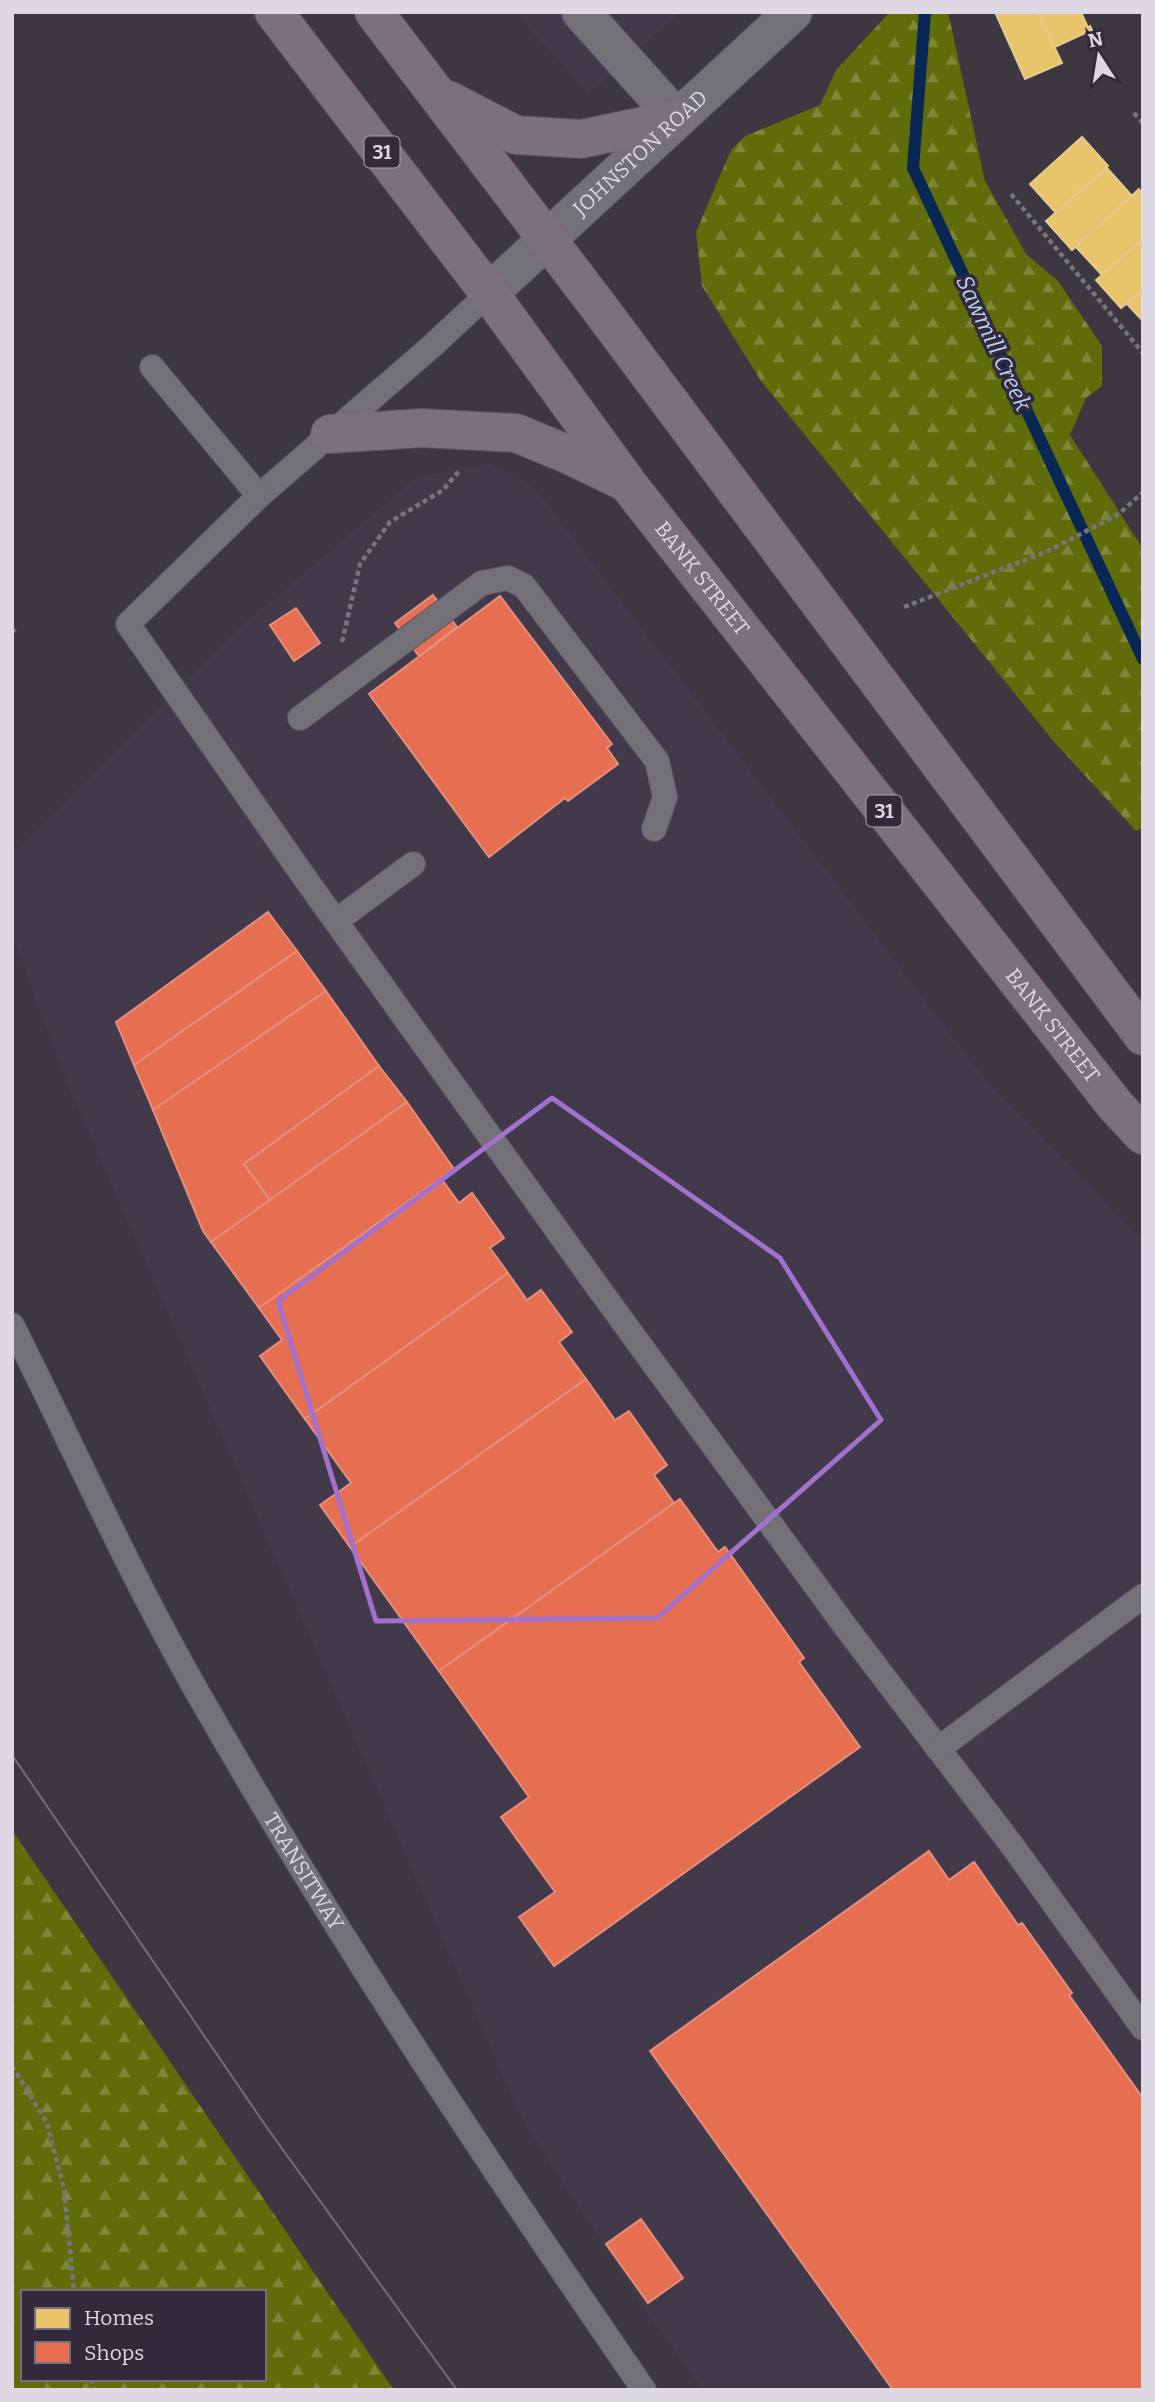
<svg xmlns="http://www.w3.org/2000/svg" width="1155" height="2402" font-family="Bitter,serif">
  <defs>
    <pattern id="forest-firs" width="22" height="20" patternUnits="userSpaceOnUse" patternTransform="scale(1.75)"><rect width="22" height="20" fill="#606b09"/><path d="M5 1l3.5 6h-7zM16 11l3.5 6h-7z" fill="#7e8639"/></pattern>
  </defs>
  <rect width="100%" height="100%" fill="#3c3740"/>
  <g fill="#423a4a">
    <polygon points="515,12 680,12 588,94"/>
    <polygon points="489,463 535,488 987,1082 1143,1240 1143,2390 703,2390 648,2314 522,2119 65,1078 12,933 12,854 244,624 417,477"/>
  </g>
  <g fill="url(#forest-firs)" fill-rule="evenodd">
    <polygon points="890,12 948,12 985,181 1026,254 1058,281 1102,346 1102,386 1086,398 1070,435 1143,549 1143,828 1136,831 1055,743 761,381 702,286 696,232 731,150 745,136 820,105 836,70"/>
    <path d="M12 1830 394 2390H12ZM23 2292H264V2379H23Z"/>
  </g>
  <g fill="#e9c46a" stroke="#e5ca8e" stroke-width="2">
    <polygon points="995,12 1038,12 1062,63 1025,79"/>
    <polygon points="1038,12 1081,12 1088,28 1090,26 1092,30 1055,47"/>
    <polygon points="1082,137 1108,166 1056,213 1030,184"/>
    <polygon points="1107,168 1132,196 1072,250 1046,221"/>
    <polygon points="1139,189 1143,194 1143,239 1102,275 1076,247"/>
    <polygon points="1143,239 1143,290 1121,308 1096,280"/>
    <polygon points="1143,290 1143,321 1127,304"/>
  </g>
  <g fill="#e76f51" stroke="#e48e7d" stroke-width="2">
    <polygon points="433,595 457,627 419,656 395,623"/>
    <polygon points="500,596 612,744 607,748 618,764 568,801 565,798 489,857 369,694"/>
    <polygon points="296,608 320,643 294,661 270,625"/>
    <polygon points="268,912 297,951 134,1065 116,1022"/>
    <polygon points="297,951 326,991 153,1110 134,1065"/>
    <polygon points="326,991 379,1066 244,1164 270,1200 211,1242 203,1231 153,1110"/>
    <polygon points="379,1066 407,1102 270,1200 244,1164"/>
    <polygon points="407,1102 454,1169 259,1308 211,1242"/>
    <polygon points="441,1178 459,1203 472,1193 504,1238 490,1248 508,1273 305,1419 260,1356 282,1340 259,1308"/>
    <polygon points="508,1273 527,1300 541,1290 572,1332 559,1342 586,1379 350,1547 320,1505 351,1483 305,1419"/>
    <polygon points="586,1379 615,1420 629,1411 667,1465 654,1475 674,1503 439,1671 350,1547"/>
    <polygon points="680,1499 718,1552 725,1547 804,1658 799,1662 860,1747 554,1966 519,1917 555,1892 501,1817 529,1797 439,1671"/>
    <polygon points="929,1851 949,1880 974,1862 1018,1925 1022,1923 1072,1993 1069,1995 1143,2098 1143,2390 893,2390 650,2051"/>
    <polygon points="641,2219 683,2278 648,2303 606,2244"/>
  </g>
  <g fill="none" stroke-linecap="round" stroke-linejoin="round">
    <polyline stroke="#082754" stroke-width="12" points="925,12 913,168 1143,659"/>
    <g stroke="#58545c" stroke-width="26">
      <g id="service">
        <polyline points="489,293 432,346 259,496 128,624 302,874 597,1286 845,1626 1014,1848 1143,2028"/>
        <polyline points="152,367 259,496"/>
        <polyline points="300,718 482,583 508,578 524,586 657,761 665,797 654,829"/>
        <polyline points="336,921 413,864"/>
        <path id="s1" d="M12 1325C72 1444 126 1566 191 1681 329 1925 485 2159 644 2390"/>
        <polyline points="938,1749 1143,1596"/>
      </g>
    </g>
    <g stroke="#58545c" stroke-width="40">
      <polyline id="minor" points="581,12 677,119"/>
    </g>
    <g stroke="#58545c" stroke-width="40">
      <g id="tertiary">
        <path id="s2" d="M489 293 793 12"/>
      </g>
    </g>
    <g stroke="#58545c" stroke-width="40">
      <g id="primary">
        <path id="s3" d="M274 12 489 293 628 484 1115 1105 1143 1135"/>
        <polyline points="374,12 595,302 1143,1036"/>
        <polyline points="448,100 516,135 581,139 677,119"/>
        <polyline points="330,434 422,428 516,433 567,454 623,481"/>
      </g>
    </g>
    <g stroke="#78747b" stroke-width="4.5" stroke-dasharray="5 3.5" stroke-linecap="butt">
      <polyline points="1134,113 1143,123"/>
      <polyline points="1011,194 1143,353"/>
      <polyline points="904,607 1048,551 1119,514 1143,492"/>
      <polyline points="12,632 15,629"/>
      <polyline points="342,642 360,564 390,522 443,490 459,471"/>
      <polyline points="12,2066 47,2123 64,2189 74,2292"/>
      <polyline points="91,2379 94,2390"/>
    </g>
    <use href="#service" stroke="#737077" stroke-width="24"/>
    <use href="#minor" stroke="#737077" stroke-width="38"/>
    <use href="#tertiary" stroke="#737077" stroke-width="38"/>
    <use href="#primary" stroke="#7c707c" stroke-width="38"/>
    <polyline stroke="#736e76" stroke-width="2" points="12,1755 270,2132 457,2390"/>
  </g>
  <path fill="none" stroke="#a271cd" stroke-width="5" stroke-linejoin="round" d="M552 1098 780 1258 881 1420 657 1618 376 1621 278 1301Z"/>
  <g text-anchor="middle" stroke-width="7" stroke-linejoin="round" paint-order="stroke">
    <g fill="#32293a" stroke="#aaa4b0" stroke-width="2">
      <rect x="364.5" y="136.5" width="35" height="31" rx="5"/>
      <rect x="866.5" y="795.5" width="35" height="31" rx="5"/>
    </g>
    <g font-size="19" font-weight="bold" fill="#ddd8e3">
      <text x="382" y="159">31</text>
      <text x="884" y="818">31</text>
    </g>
    <g font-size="21" fill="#ddd8e3" stroke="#32293a">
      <text dy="7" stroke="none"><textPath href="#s2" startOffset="206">JOHNSTON ROAD</textPath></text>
      <text dy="7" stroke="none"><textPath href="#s3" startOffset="710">BANK STREET</textPath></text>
      <text dy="7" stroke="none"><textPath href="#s3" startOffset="1278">BANK STREET</textPath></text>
      <text dy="7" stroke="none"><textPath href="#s1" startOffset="620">TRANSITWAY</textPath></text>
    </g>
    <g font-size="23" font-style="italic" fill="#b8d2f9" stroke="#32293a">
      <text transform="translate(994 343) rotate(65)" y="8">Sawmill Creek</text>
    </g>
  </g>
  <rect width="1155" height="2402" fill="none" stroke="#ddd8e3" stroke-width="28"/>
  <rect x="21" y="2290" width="245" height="91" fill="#32293a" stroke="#766f7e" stroke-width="2"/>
  <rect x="35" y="2308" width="35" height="21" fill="#e9c46a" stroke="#766f7e" stroke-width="2"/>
  <text x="84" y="2325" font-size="21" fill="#ddd8e3">Homes</text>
  <rect x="35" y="2342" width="35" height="21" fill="#e76f51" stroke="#766f7e" stroke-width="2"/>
  <text x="84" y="2360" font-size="21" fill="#ddd8e3">Shops</text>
  <g transform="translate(1099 56) rotate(348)" stroke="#32293a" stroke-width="5" paint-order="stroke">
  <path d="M0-5L12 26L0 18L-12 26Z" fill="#ddd8e3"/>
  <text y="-10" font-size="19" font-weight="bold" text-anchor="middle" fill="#ddd8e3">N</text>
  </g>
</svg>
